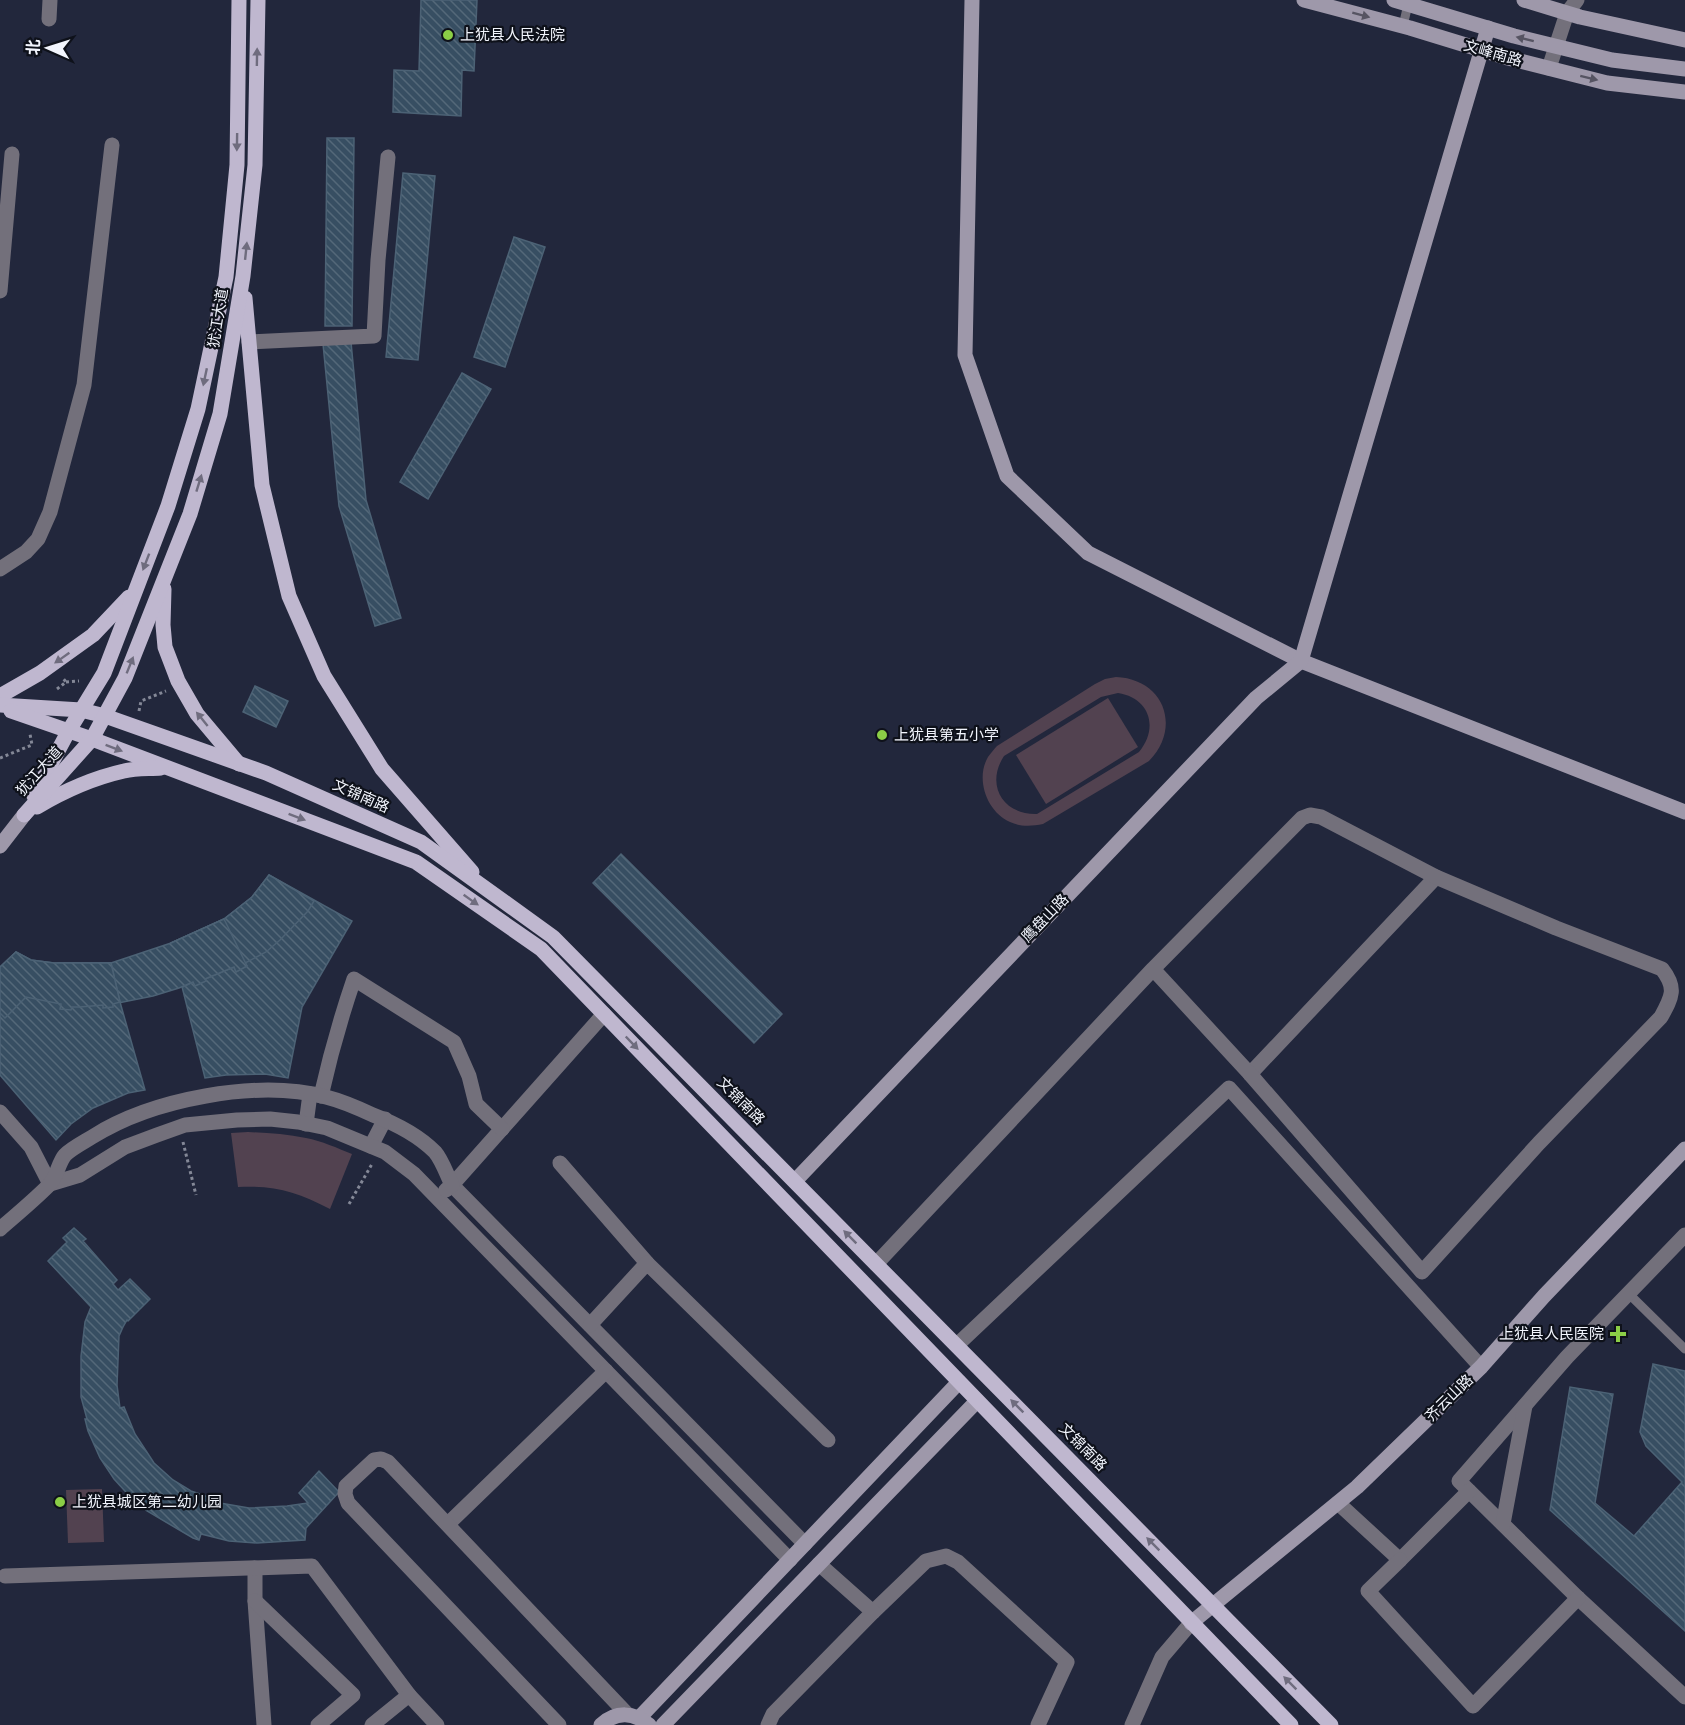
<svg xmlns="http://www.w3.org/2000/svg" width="1685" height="1725" font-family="Montserrat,'Noto Sans SC',sans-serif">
  <defs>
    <pattern id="building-back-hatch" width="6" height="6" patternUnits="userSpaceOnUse" patternTransform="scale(1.5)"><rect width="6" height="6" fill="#374e62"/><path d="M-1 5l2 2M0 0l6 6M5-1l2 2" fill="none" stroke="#546879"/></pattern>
  </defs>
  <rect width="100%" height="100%" fill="#22273c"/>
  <g fill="#524250" fill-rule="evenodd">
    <path d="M1116 677C1164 679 1182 727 1149 761L1043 824C1032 826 1021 827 1010 822 987 812 975 779 988 757 991 753 994 749 997 746L1095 684 1105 679ZM1118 693C1150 698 1159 728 1139 752L1037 814C1003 815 985 785 1004 756L1101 697Z"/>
    <polygon points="1108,698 1138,747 1046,804 1016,755"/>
    <path d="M248 1132C267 1133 287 1134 306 1138 322 1141 337 1148 352 1154L330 1209C297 1192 275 1185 238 1187L231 1133Z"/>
    <polygon points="102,1489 104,1542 68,1543 66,1490"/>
  </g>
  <g fill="url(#building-back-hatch)" stroke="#4c6275" stroke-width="1.5">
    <polygon points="421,0 477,0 474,71 462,70 461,116 393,112 394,70 419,71"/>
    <polygon points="327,138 354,138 352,326 325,326"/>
    <polygon points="403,173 435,176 418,360 386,357"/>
    <polygon points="514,237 545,247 505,367 474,357"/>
    <polygon points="351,342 366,500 401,618 375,626 339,506 323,344"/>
    <polygon points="462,373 491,389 428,499 400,482"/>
    <polygon points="255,686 288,701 276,727 243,712"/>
    <polygon points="621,854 782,1014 754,1043 593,883"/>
    <polygon points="269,875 352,921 302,1007 288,1078 265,1074 226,1075 205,1078 171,943 224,919 252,897"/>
    <polygon points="269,875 314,901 308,911 280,940 266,952 245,963 247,966 236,972 234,967 205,979 206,981 195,986 193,982 183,987 171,943 224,919 252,897"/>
    <polygon points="224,919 247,966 236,972 234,967 205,979 206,981 195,986 193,982 179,988 153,996 113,1004 113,1007 103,1008 103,1005 80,1007 72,1007 71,1010 60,1009 61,1004 58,963 111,963 171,943"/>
    <polygon points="16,952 31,960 54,963 111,963 120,1002 145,1090 128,1093 93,1108 71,1124 56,1140 0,1075 0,967"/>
    <polygon points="16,952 31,960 54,963 111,963 120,1002 113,1004 113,1007 103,1008 103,1005 80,1007 72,1007 71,1010 60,1009 61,1004 26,997 5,1018 0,1013 0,967"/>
    <polygon points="74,1228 86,1239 83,1241 117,1280 113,1284 118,1290 130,1279 150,1299 128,1321 127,1320 123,1327 119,1336 117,1385 120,1408 124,1407 135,1434 154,1463 173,1480 191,1491 214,1499 213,1501 220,1503 249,1508 287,1506 308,1503 299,1493 319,1471 339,1492 306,1528 305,1540 257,1543 229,1541 201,1534 199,1540 193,1538 147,1511 134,1501 114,1479 100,1458 88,1431 85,1419 87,1419 81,1397 81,1356 85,1322 91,1307 48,1261 67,1242 63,1238"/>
    <polygon points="1653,1364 1685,1371 1685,1631 1550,1510 1570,1387 1613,1394 1595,1503 1634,1536 1682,1482 1646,1446 1640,1432"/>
  </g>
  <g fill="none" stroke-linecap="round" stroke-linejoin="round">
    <g stroke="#848897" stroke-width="3" stroke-dasharray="3 3" stroke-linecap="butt">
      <polyline points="66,682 79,681"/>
      <polyline points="57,689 66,682 62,677"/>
      <polyline points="139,711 141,701 166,691"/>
      <polyline points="0,758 32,745 30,734"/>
      <polyline points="183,1142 196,1195"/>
      <polyline points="349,1204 372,1164"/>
    </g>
    <g stroke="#73707b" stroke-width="9">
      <polyline points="1403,26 1409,0"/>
      <polyline points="1629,1294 1685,1349"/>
    </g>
    <g stroke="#73707b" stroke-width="15">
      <polyline points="49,19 50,0"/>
      <polyline points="1549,68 1567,13 1577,0"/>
      <polyline points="0,291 12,154"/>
      <polyline points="249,342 374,336 378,260 388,157"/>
      <polyline points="0,569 26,552 38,539 50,512 84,385 112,145"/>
      <polyline points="604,1014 452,1185 805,1544"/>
      <polyline points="1250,1074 1436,877"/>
      <path d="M321 1096C330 1056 341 1017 354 979L454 1042 469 1076 476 1104 502 1129"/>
      <polyline points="0,1112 31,1147 50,1184"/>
      <polyline points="306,1124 310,1094"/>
      <polyline points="371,1146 385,1119"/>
      <polyline points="560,1163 647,1263"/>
      <polyline points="50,1184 80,1175 125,1147 157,1135 185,1125 237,1120 270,1119 298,1122 327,1128 385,1152 414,1174 790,1560"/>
      <path d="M0 1229C16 1215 33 1201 48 1186 57 1178 58 1163 65 1155 72 1148 84 1142 92 1137 152 1099 257 1079 326 1097 342 1101 358 1108 373 1115 394 1123 419 1136 435 1152 442 1160 447 1175 452 1185L446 1190"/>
      <polyline points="1685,1235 1567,1357 1459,1481 1578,1598 1685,1697"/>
      <path d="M876 1264 1153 969 1302 818 1310 815 1321 817 1436 877 1556 928 1662 969C1677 988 1672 997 1661 1017L1539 1143 1422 1272 1250 1074 1153 969"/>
      <polyline points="590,1325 647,1263 828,1440"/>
      <polyline points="957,1345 1229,1088 1481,1367"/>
      <polyline points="1338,1503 1400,1560 1469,1491"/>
      <polyline points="448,1524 606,1371"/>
      <polyline points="1503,1524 1525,1406"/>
      <polyline points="1400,1560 1368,1591 1473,1706 1578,1598"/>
      <polyline points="255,1568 255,1601 264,1725"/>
      <polyline points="5,1576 312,1566 409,1695"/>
      <polyline points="255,1601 353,1695 318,1725"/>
      <polyline points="873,1612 926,1561 946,1556 958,1562 1067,1662 1038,1725"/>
      <polyline points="372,1725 409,1695 437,1725"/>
      <polyline points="559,1725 348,1503 345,1494 346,1486 374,1460 381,1459 388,1462 627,1714"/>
      <polyline points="768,1725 773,1714 873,1612 819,1564"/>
      <polyline points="1132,1725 1162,1657 1191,1623"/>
    </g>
    <g stroke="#9e98aa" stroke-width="15">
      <polyline points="972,0 965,355 1007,476 1088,553 1301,661 1685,812"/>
      <polyline points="1304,0 1410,28 1508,58 1607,83 1685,92"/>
      <polyline points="1394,0 1514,36 1612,60 1685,69"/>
      <polyline points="1524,0 1580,17 1685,40"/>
      <polyline points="0,846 24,815"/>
      <polyline points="795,1181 1256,698 1301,661 1488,28"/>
      <polyline points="1191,1623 1357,1487 1481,1367 1544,1296 1685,1149"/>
      <polyline points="640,1717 959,1382"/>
      <path d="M601 1725C616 1711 634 1712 649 1725"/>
      <polyline points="663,1725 977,1401"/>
    </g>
    <g stroke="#bfb7cf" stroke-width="15">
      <polyline points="245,298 262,485 289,596 324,676 382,769 472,872"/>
      <polyline points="164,589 163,625 165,647 178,681 197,714 239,764"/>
      <polyline points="0,696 40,673 93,635 129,597"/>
      <polyline points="0,705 81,710 105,716 266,773 421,842 553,937 1331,1725"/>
      <polyline points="11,711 92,739 416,862 541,949 1291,1725"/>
      <polyline points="34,796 68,732 104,673 168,506 198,409 226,277 237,165 239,0"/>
      <path d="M37 807C64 791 93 778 124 771 136 768 149 769 161 768"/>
      <polyline points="24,815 92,739 125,678 190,514 220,414 243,276 255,165 258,0"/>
    </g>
  </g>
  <defs><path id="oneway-solid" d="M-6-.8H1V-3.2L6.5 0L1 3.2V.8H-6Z" transform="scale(1.5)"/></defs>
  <g fill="#565462">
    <use href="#oneway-solid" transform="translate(1361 15) rotate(15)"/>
    <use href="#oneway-solid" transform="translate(1525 39) rotate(-166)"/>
    <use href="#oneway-solid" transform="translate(1589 78) rotate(14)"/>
  </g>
  <g fill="#6f6c7e">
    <use href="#oneway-solid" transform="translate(257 57) rotate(-89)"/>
    <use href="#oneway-solid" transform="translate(237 142) rotate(91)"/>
    <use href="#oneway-solid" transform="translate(246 251) rotate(-84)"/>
    <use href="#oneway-solid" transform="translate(205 377) rotate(102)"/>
    <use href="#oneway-solid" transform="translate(199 483) rotate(-73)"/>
    <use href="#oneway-solid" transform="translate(146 562) rotate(111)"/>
    <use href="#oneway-solid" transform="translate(62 658) rotate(145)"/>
    <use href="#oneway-solid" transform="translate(130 665) rotate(-68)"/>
    <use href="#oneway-solid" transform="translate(202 719) rotate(-129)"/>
    <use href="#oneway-solid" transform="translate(114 748) rotate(21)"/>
    <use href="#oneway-solid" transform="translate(297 817) rotate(21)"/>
    <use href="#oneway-solid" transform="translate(471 900) rotate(35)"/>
    <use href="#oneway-solid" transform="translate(632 1043) rotate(46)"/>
    <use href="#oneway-solid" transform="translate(850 1237) rotate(-135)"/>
    <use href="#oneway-solid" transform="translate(1017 1406) rotate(-135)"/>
    <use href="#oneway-solid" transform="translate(1153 1544) rotate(-135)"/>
    <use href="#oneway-solid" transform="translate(1290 1683) rotate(-135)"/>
  </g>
  <g fill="#8bce46" stroke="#0e111a" stroke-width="2">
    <circle cx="448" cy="35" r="6"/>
    <circle cx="882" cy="735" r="6"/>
    <path d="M1615 1325h6v6h6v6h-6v6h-6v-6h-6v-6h6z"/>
    <circle cx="60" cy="1502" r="6"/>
  </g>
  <g text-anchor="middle" stroke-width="4.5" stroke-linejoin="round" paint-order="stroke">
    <g font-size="15" fill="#f2f5fd" stroke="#0e111a" text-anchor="start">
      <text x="460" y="40">上犹县人民法院</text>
      <text x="894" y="740">上犹县第五小学</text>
      <text x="1604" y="1339" text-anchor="end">上犹县人民医院</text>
      <text x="72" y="1507">上犹县城区第二幼儿园</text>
    </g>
    <g font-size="15" fill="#f2f5fd" stroke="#0e111a">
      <text transform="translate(1493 53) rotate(16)" y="5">文峰南路</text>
      <text transform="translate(218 318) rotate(-81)" y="5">犹江大道</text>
      <text transform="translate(39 771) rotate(-48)" y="5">犹江大道</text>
      <text transform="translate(361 796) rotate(24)" y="5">文锦南路</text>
      <text transform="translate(1045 918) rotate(-46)" y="5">鹰盘山路</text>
      <text transform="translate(741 1101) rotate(45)" y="5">文锦南路</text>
      <text transform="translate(1449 1398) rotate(-44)" y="5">齐云山路</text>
      <text transform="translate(1083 1447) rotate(45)" y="5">文锦南路</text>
    </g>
  </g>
  <g transform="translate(48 48) rotate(273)" stroke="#0e111a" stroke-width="4.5" paint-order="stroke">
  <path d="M0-4.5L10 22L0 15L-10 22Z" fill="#f2f5fd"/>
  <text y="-9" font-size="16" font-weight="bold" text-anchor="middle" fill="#f2f5fd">北</text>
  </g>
</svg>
